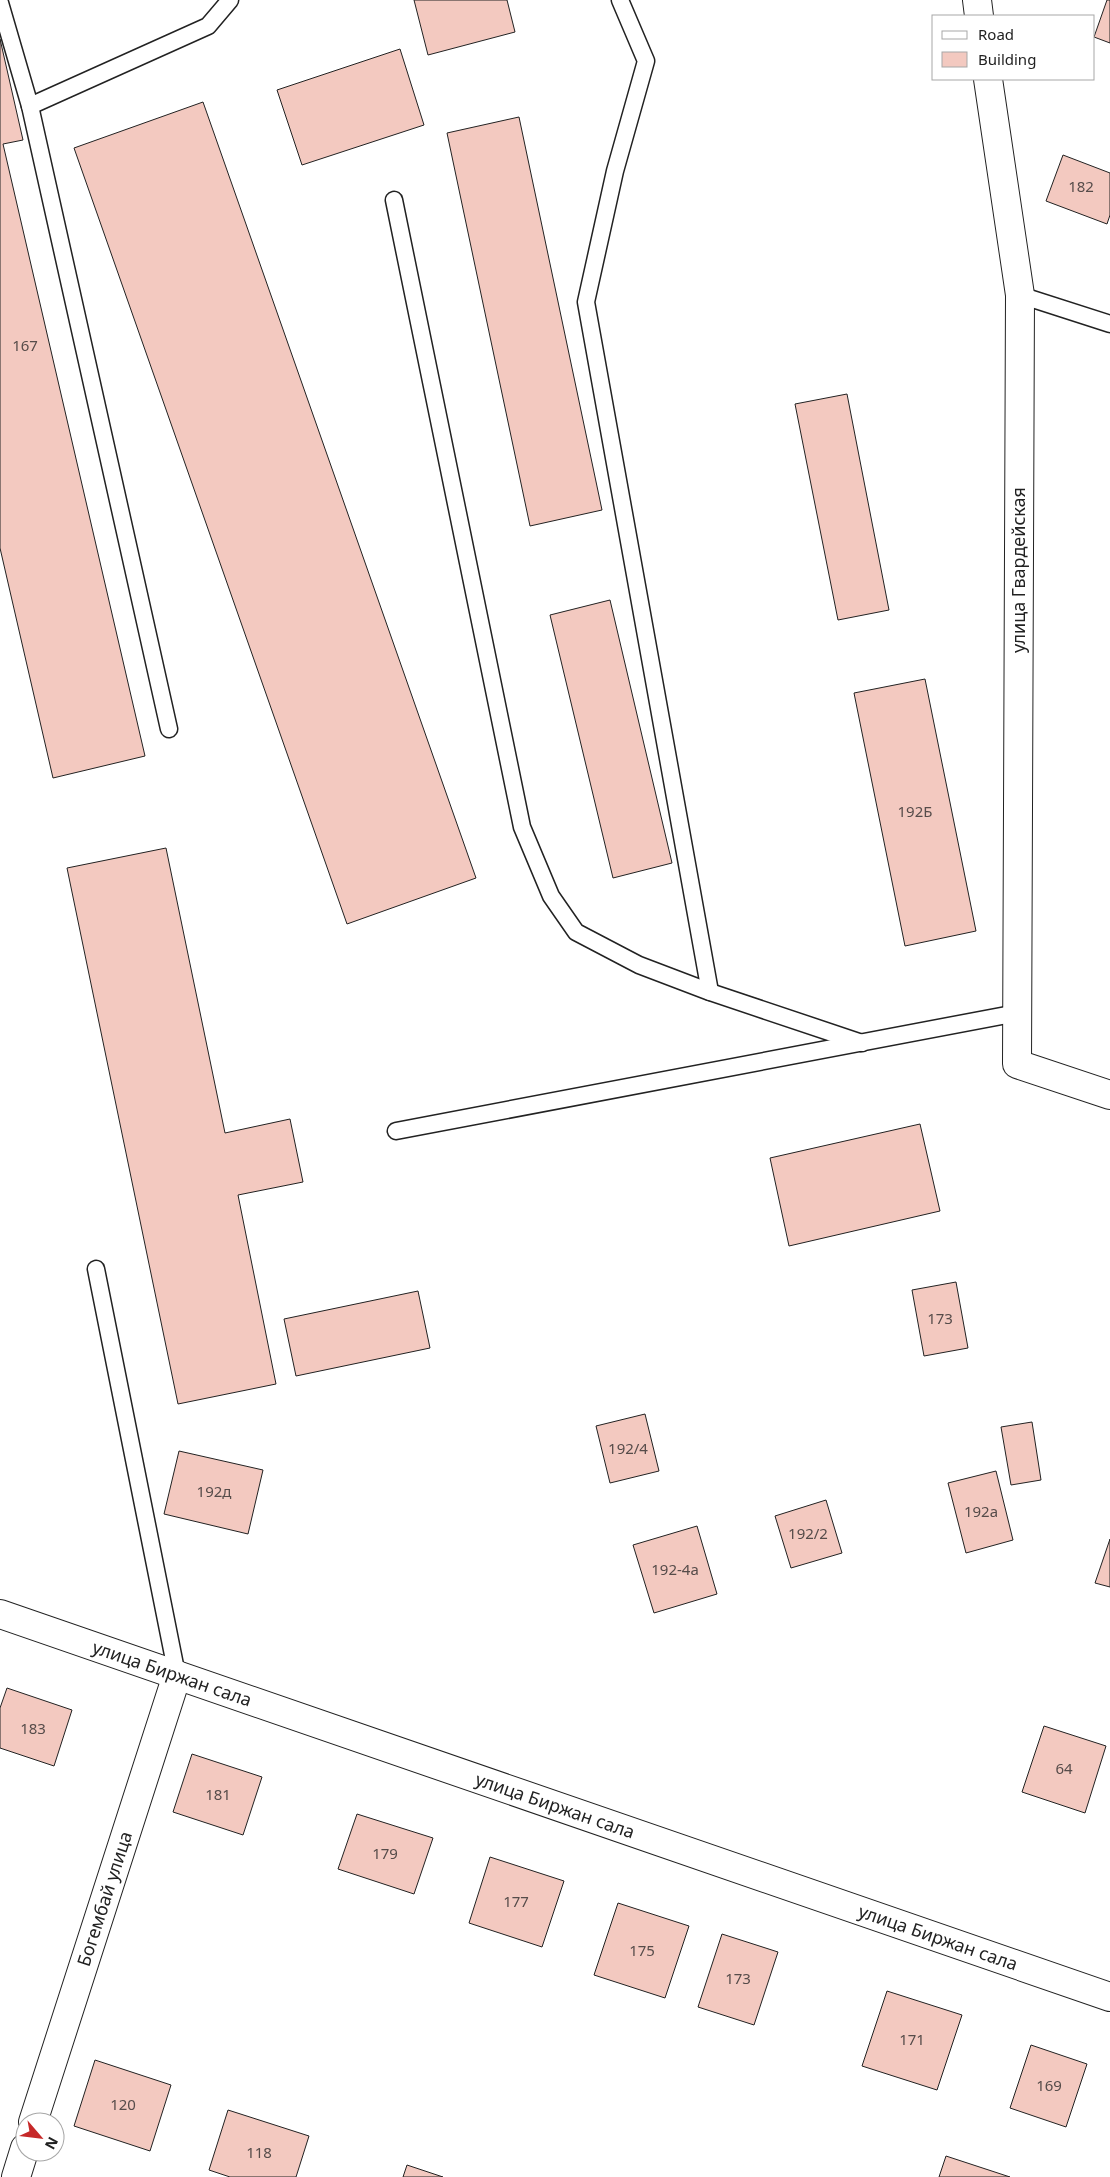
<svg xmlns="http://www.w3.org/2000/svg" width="1110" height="2177" font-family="'Noto Sans',sans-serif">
  <rect width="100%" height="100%" fill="#fff"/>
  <g fill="#f3c9c0" stroke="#222">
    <polygon points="414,0 507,0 515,32 428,55"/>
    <polygon points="1107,0 1110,0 1110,43 1094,37"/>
    <polygon points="0,39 23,140 3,144 145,756 53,778 0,548"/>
    <polygon points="400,49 424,125 302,165 277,90"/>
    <polygon points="203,102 476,878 347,924 74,148"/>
    <polygon points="519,117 602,510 530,526 447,133"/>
    <polygon points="1063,155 1110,173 1110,215 1107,224 1046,201"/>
    <polygon points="847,394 889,610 838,620 795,404"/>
    <polygon points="610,600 672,863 613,878 550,615"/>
    <polygon points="925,679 976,931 905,946 854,693"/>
    <polygon points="166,848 225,1133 290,1119 303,1182 238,1195 276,1384 178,1404 67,868"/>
    <polygon points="920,1124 940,1211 789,1246 770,1158"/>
    <polygon points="956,1282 968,1348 924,1356 912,1290"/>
    <polygon points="418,1291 430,1348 296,1376 284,1319"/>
    <polygon points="645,1414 659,1471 610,1483 596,1426"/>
    <polygon points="1032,1422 1041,1480 1011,1485 1001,1427"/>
    <polygon points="179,1451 263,1470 248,1534 164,1514"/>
    <polygon points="996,1471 1013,1540 966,1553 948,1483"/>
    <polygon points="826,1500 842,1553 791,1568 775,1516"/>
    <polygon points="697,1526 717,1594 654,1613 633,1545"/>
    <polygon points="1110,1539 1110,1587 1095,1583"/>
    <polygon points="7,1688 72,1710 54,1766 0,1748 0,1708"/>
    <polygon points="1044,1726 1106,1746 1085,1813 1022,1792"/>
    <polygon points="192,1754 262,1777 243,1835 173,1812"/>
    <polygon points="357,1814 433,1838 414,1894 338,1869"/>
    <polygon points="490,1857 564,1881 542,1947 469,1923"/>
    <polygon points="618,1903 689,1926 665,1998 594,1975"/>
    <polygon points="722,1934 778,1952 754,2025 698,2007"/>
    <polygon points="887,1991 962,2015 937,2090 862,2066"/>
    <polygon points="1031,2045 1087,2064 1066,2127 1010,2108"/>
    <polygon points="95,2060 171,2085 150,2151 74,2126"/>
    <polygon points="228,2110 309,2136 296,2177 230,2177 209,2170"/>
    <polygon points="946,2156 1010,2177 939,2177"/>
    <polygon points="407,2165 443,2177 403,2177"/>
  </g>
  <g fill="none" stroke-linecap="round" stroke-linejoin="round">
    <g stroke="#222" stroke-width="19">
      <g id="service">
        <polyline points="620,0 646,61 615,171 586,302 710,992"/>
        <polyline points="0,3 30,106 169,729"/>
        <polyline points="30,106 208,26 230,0"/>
        <polyline points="394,200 522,827 551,896 576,932 639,965 710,992 862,1043"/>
        <polyline points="1020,295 1110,324"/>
        <polyline points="396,1131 1017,1013"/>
        <polyline points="96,1269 177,1675"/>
      </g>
    </g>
    <g stroke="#222" stroke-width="30">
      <g id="minor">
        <polyline points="977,0 979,16"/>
        <polyline points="988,79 1020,295 1017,1064 1110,1095"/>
        <polyline points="0,1614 1110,1997"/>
        <polyline points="33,2122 177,1675"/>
        <polyline points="16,2177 25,2148"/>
      </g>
    </g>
    <use href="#service" stroke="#fff" stroke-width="16"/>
    <use href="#minor" stroke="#fff" stroke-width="28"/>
  </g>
  <g text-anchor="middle" stroke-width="4" stroke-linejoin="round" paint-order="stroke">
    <g font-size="15" fill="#564c4a">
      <text x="1081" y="192">182</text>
      <text x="25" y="351">167</text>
      <text x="915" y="817">192Б</text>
      <text x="940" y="1324">173</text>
      <text x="628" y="1454">192/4</text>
      <text x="214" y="1497">192д</text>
      <text x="981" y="1517">192а</text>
      <text x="808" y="1539">192/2</text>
      <text x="675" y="1575">192-4а</text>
      <text x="33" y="1734">183</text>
      <text x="1064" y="1774">64</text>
      <text x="218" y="1800">181</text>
      <text x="385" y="1859">179</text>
      <text x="516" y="1907">177</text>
      <text x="642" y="1956">175</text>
      <text x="738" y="1984">173</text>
      <text x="912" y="2045">171</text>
      <text x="1049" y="2091">169</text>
      <text x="123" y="2110">120</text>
      <text x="259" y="2158">118</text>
    </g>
    <g font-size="18" fill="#222" stroke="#fff">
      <text transform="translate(1019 570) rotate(-90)" y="6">улица Гвардейская</text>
      <text transform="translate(172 1674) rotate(19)" y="6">улица Биржан сала</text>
      <text transform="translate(555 1806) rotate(19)" y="6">улица Биржан сала</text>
      <text transform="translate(105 1899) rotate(-72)" y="6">Богембай улица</text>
      <text transform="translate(938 1938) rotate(19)" y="6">улица Биржан сала</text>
    </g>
  </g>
  <rect x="932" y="15" width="162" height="65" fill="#ffffff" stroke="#a7a7a7"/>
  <rect x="942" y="31" width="25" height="8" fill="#ffffff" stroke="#a7a7a7"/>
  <text x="978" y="40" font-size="15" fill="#222222">Road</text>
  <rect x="942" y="52" width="25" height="15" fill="#f3c9c0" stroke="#a7a7a7"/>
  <text x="978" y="65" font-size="15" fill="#222222">Building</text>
  <g transform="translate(40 2137) rotate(118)"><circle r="24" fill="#ffffff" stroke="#a7a7a7"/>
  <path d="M0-4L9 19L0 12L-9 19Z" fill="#c62828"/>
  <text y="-8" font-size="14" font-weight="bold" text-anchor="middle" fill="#222222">N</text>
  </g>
</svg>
